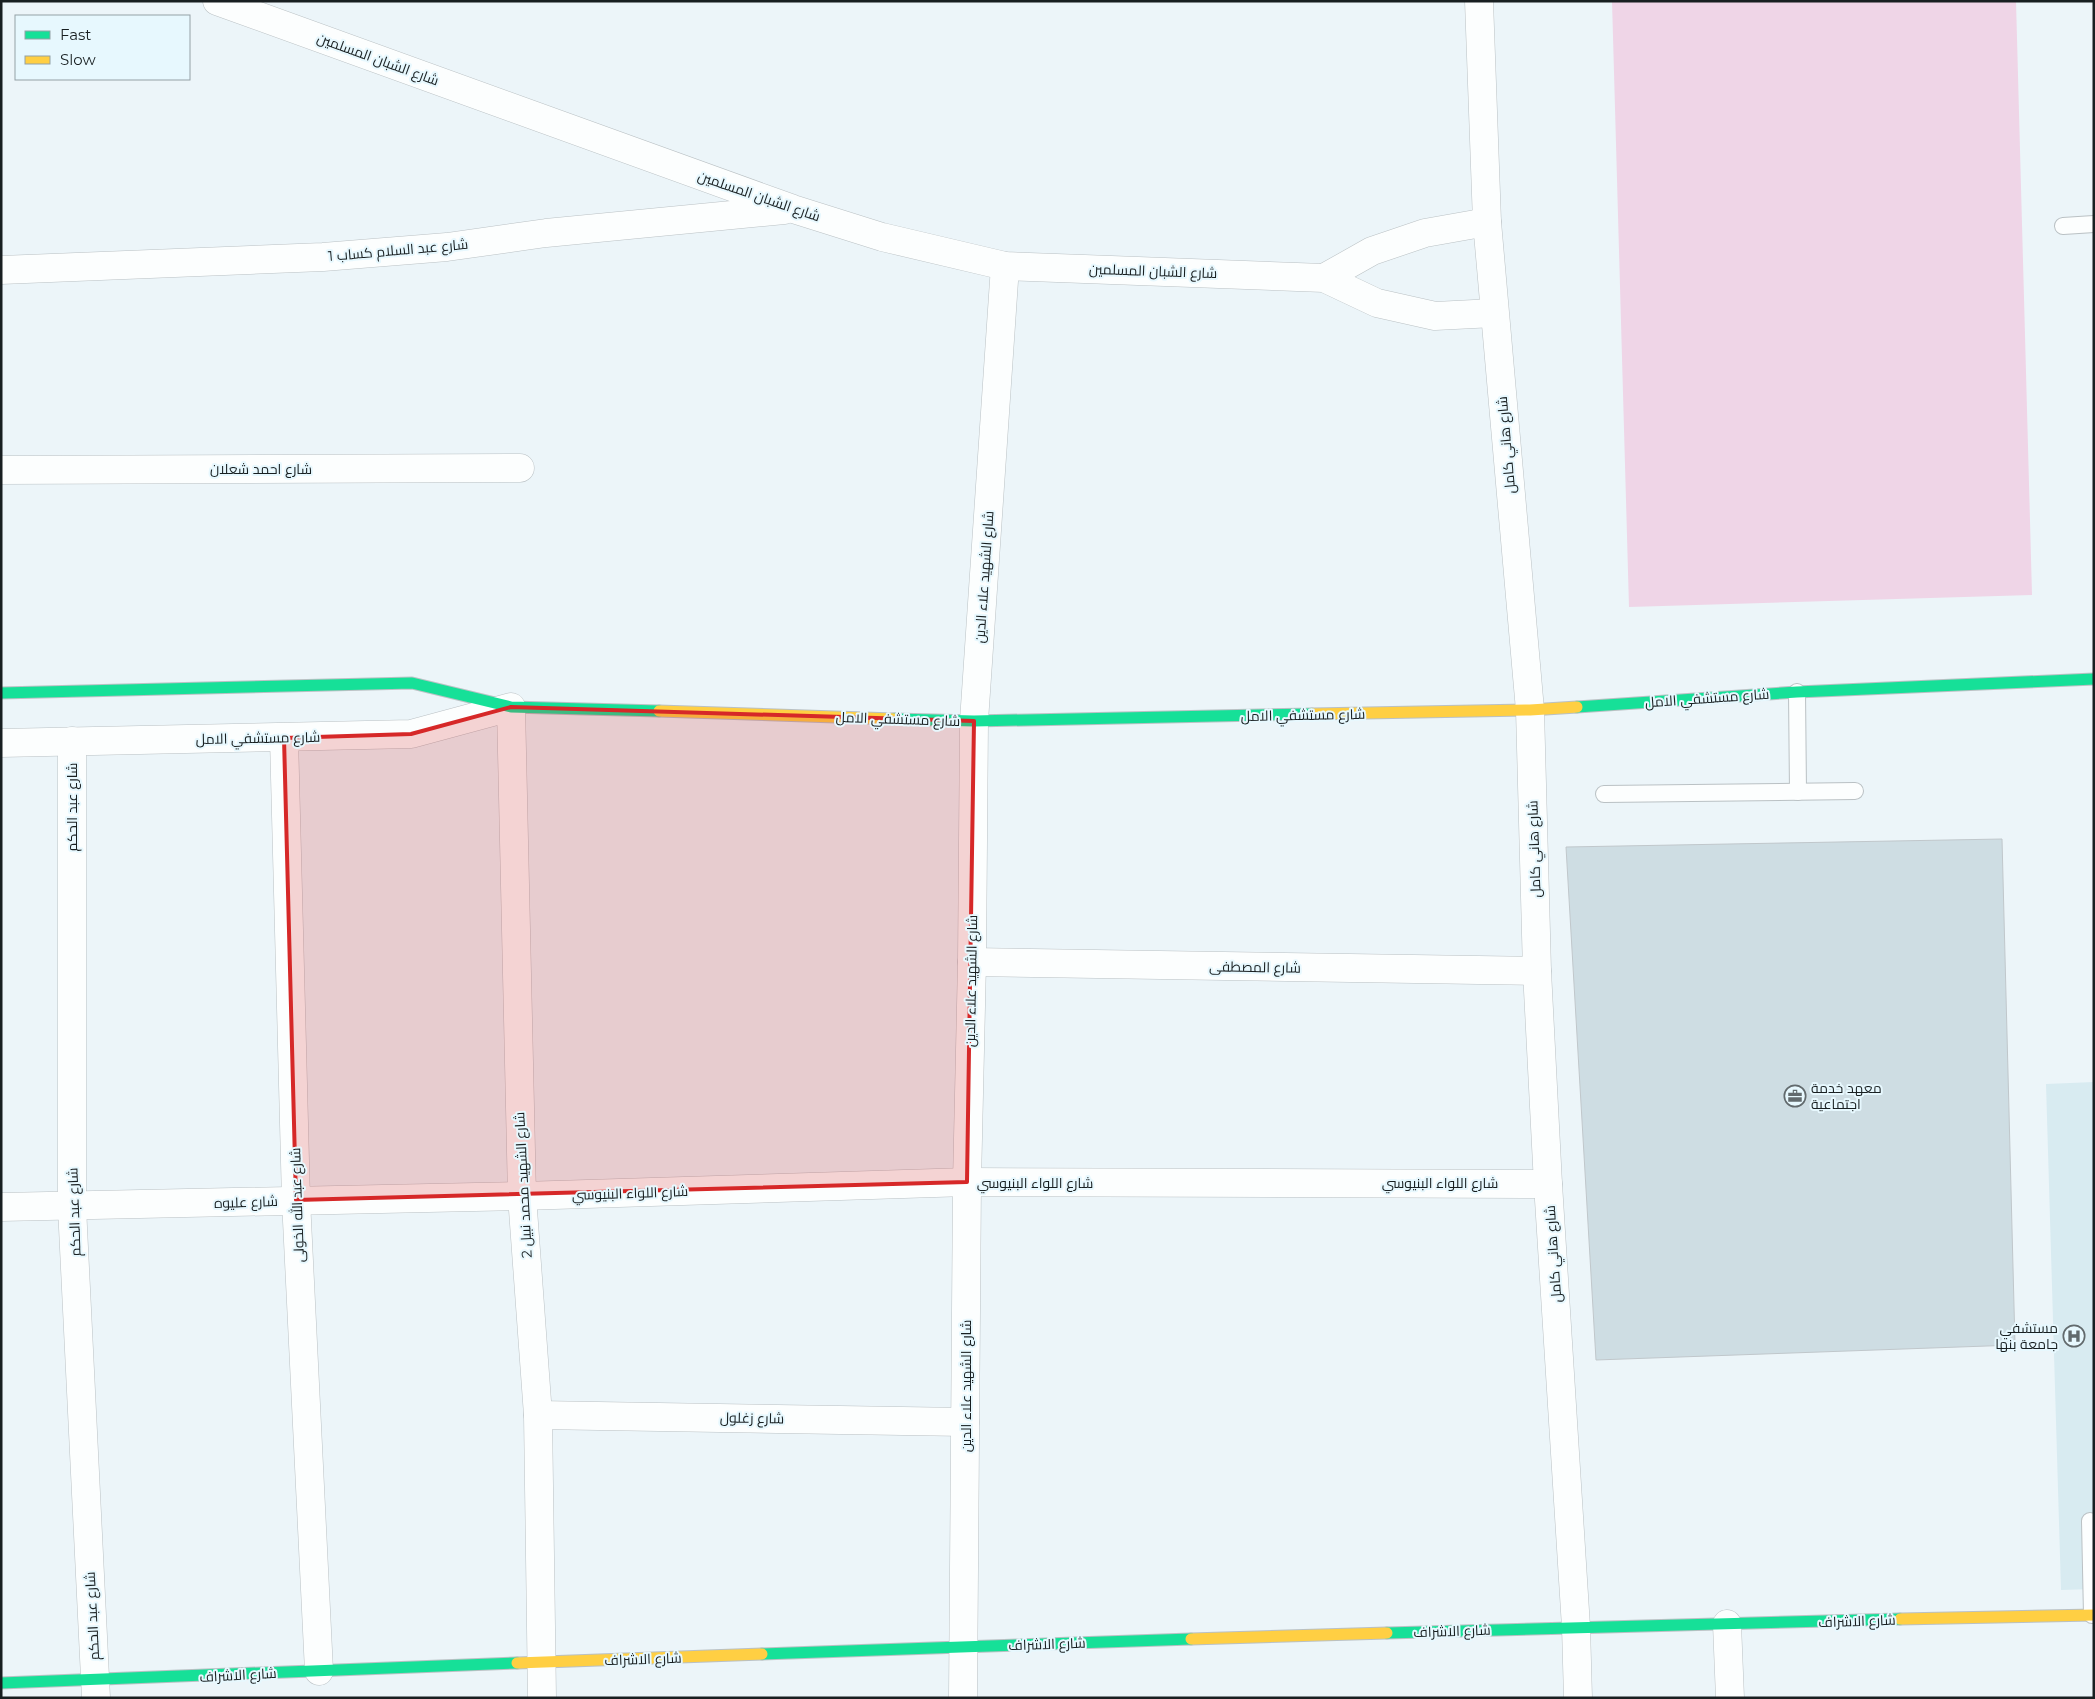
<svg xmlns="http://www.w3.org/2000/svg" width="2095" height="1699" font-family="Montserrat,Cairo,sans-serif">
  <rect width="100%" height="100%" fill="#ecf5f9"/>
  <polygon fill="#d8ebf1" points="2094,1082 2094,1589 2061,1590 2046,1084"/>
  <polygon fill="#efd5e7" points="1612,1 2016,1 2032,595 1629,607"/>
  <polygon fill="#cedde3" stroke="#c0c7cb" points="2002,839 2015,1345 1596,1360 1566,847"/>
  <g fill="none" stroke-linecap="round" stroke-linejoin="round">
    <g stroke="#bac1c4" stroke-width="18">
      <g id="lane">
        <polyline points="2063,226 2094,224"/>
        <polyline points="1797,692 1798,792"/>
        <polyline points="1604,794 1855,791"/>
        <polyline points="2090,1521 2092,1615"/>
      </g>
    </g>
    <g stroke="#bac1c4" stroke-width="29">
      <g id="street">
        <polyline points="217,1 793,209 882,237 1005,266 1324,278 1377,303 1435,316 1494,313"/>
        <polyline points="1479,1 1487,222 1530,710 1537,971 1548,1184 1576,1627 1578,1698"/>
        <polyline points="1,270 323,257 447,247 546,233 784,210"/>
        <polyline points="1324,278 1372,251 1425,233 1487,222"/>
        <polyline points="1,470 520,468"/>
        <polyline points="284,738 296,1200 319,1671"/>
        <polyline points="72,741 72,1207 96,1698"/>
        <polyline points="1,743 411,734 511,707 522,1196 538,1415 542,1698"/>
        <polyline points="972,962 1537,971"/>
        <polyline points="1,1207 522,1196 967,1182 1548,1184"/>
        <polyline points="538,1415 965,1422"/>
        <polyline points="1727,1624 1730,1698"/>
        <polyline points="963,1698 967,1182 972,962 974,721 1005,266"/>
      </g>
    </g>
    <g stroke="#bac1c4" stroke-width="13">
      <g id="fast">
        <polyline points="1,693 412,683 511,707 659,711"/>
        <polyline points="1577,707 1797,692 2094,679"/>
        <polyline points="894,719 974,721 1312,714"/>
        <polyline points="1387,1633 1900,1619"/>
        <polyline points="762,1654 1191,1639"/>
        <polyline points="1,1683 517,1663"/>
      </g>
    </g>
    <g stroke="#bac1c4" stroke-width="13">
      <g id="slow">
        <polyline points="659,711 894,719"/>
        <polyline points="1312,714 1530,710 1577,707"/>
        <polyline points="1900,1619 2094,1615"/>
        <polyline points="1191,1639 1387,1633"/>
        <polyline points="517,1663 762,1654"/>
      </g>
    </g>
    <use href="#lane" stroke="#fcfefe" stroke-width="16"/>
    <use href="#street" stroke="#fcfefe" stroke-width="28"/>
    <use href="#fast" stroke="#16e098" stroke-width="11"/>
    <use href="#slow" stroke="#ffcf43" stroke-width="11"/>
  </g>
  <path fill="#d62828" fill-opacity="0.2" stroke="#d62828" stroke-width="4" stroke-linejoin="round" d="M511 707 974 721 967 1182 296 1200 284 738 411 734Z"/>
  <defs>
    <g id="office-ring" transform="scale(1.125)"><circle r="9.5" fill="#e7f8fe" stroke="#626a6d" stroke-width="1.5"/><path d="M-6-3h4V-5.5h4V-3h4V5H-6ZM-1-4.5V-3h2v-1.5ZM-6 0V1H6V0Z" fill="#626a6d"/></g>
    <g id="hospital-ring" transform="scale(1.125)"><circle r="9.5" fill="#e7f8fe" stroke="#626a6d" stroke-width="1.5"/><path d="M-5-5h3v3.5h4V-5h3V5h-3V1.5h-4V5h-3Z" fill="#626a6d"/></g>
  </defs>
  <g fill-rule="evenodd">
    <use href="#office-ring" x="1795" y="1096"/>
    <use href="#hospital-ring" x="2074" y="1336"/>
  </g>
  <g text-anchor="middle" stroke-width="4" stroke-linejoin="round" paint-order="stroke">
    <g font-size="14" fill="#181f21" stroke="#e7f8fe">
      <text transform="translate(378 59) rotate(20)" y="5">شارع الشبان المسلمين</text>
      <text transform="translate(759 196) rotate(19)" y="5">شارع الشبان المسلمين</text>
      <text transform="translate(398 250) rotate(-5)" y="5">شارع عبد السلام كساب 1</text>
      <text transform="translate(1153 271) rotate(2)" y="5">شارع الشبان المسلمين</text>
      <text transform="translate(1506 445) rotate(-95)" y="5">شارع هاني كامل</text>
      <text x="261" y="474">شارع احمد شعلان</text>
      <text transform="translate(984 577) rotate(-86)" y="5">شارع الشهيد علاء الدين</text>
      <text transform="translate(1707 698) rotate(-4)" y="5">شارع مستشفي الامل</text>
      <text transform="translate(1303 715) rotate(-1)" y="5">شارع مستشفي الامل</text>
      <text transform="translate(898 719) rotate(2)" y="5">شارع مستشفي الامل</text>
      <text transform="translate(258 738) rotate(-1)" y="5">شارع مستشفي الامل</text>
      <text transform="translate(72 807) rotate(-90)" y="5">شارع عبد الحكم</text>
      <text transform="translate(1534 849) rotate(-92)" y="5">شارع هاني كامل</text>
      <text transform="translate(1255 967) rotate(1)" y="5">شارع المصطفى</text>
      <text transform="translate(971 981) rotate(-89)" y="5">شارع الشهيد علاء الدين</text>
      <text x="1035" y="1188">شارع اللواء البنيوسي</text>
      <text x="1440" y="1188">شارع اللواء البنيوسي</text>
      <text transform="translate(523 1185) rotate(-93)" y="5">شارع الشهيد محمد نبيل 2</text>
      <text transform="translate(630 1193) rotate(-2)" y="5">شارع اللواء البنيوسي</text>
      <text transform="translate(246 1202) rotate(-2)" y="5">شارع عليوه</text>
      <text transform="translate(297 1205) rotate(-92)" y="5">شارع عبد الله الخولى</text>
      <text transform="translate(74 1212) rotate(-92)" y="5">شارع عبد الحكم</text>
      <text transform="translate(1553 1254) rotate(-94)" y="5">شارع هاني كامل</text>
      <text transform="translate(966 1386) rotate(-90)" y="5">شارع الشهيد علاء الدين</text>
      <text transform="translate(752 1418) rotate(1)" y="5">شارع زغلول</text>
      <text transform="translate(92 1616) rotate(-93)" y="5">شارع عبد الحكم</text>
      <text transform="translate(1857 1621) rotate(-2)" y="5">شارع الاشراف</text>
      <text transform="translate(1452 1631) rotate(-2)" y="5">شارع الاشراف</text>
      <text transform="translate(1047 1644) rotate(-2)" y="5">شارع الاشراف</text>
      <text transform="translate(643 1659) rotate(-2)" y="5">شارع الاشراف</text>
      <text transform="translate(238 1675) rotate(-3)" y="5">شارع الاشراف</text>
    </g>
    <g font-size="14" fill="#181f21" stroke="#e7f8fe" text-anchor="start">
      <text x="1811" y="1093">معهد خدمة<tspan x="1811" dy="16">اجتماعية</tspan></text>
      <text x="2058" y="1333" text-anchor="end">مستشفي<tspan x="2058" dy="16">جامعة بنها</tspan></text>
    </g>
  </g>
  <rect width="2095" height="1699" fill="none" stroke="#181f21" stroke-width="5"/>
  <rect x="15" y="15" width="175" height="65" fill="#e7f8fe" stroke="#94a1a6"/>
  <rect x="25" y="31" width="25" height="8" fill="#16e098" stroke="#94a1a6"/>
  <text x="60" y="40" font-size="15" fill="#181f21">Fast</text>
  <rect x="25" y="56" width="25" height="8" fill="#ffcf43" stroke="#94a1a6"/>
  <text x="60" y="65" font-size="15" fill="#181f21">Slow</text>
</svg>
